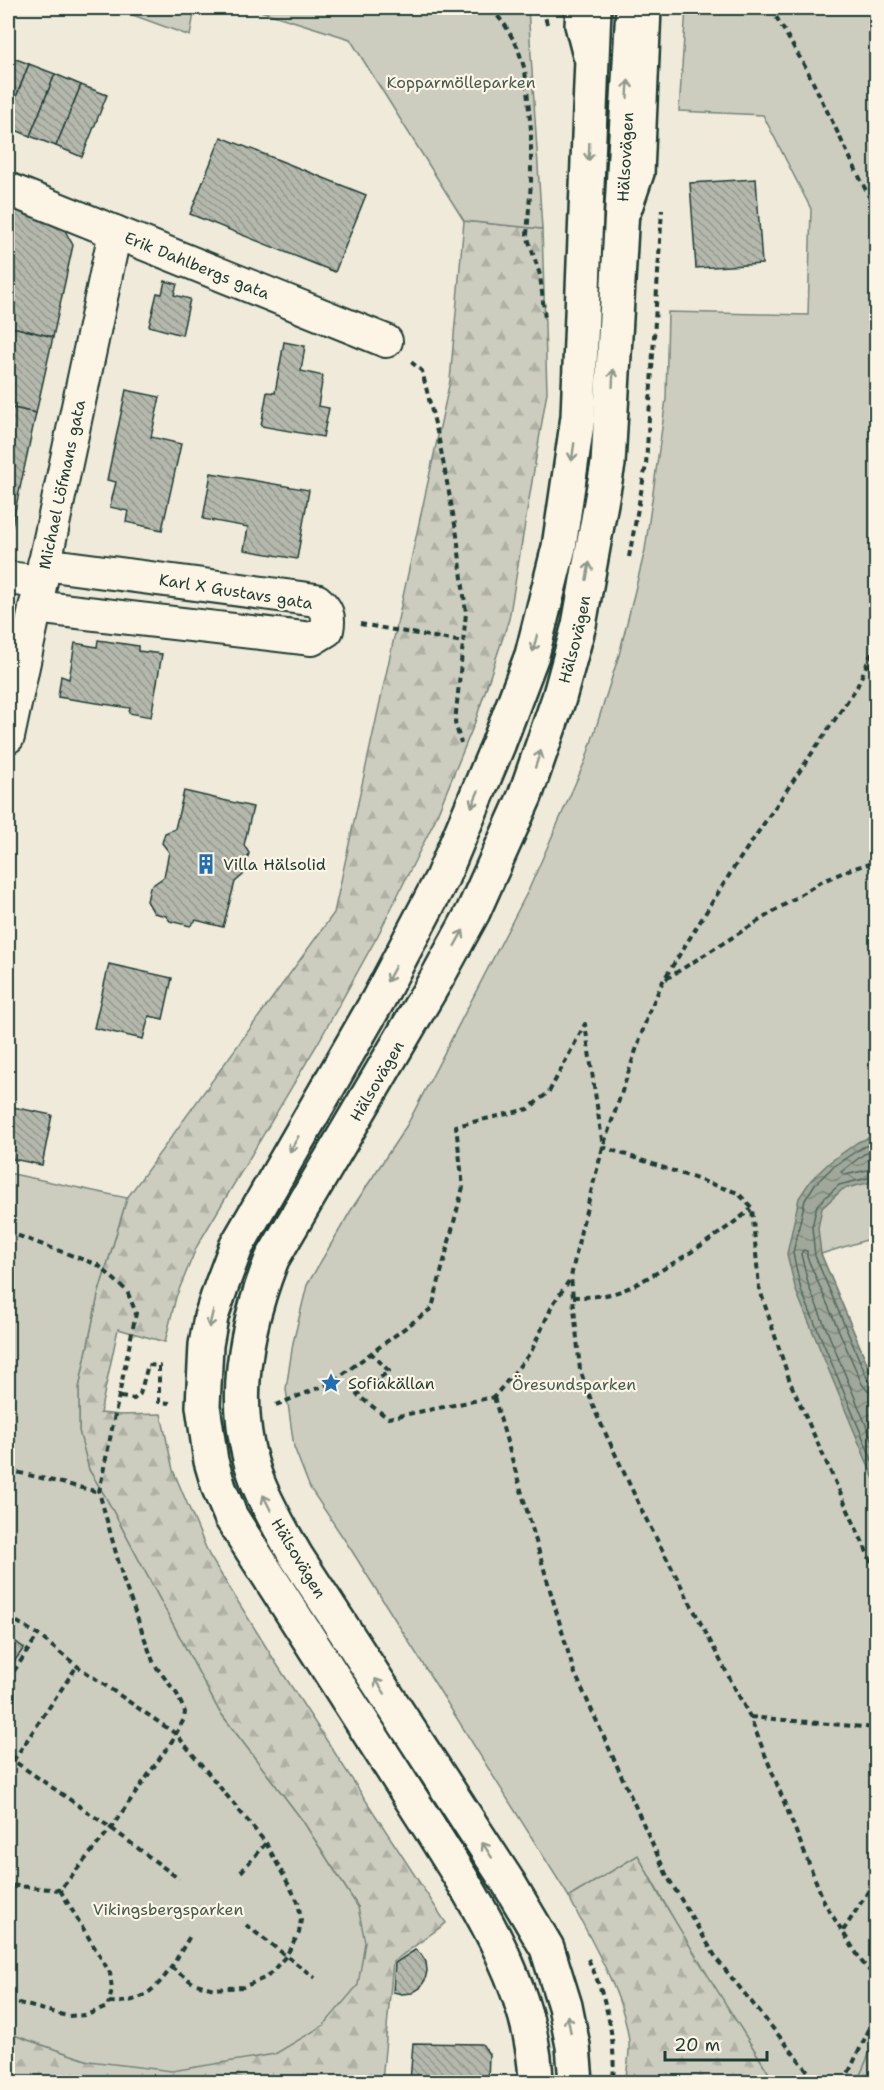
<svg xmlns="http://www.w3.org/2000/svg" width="884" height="2090" font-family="'Shantell Sans',sans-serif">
  <defs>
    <pattern id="forest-firs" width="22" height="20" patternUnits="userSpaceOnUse" patternTransform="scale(1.5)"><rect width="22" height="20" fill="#cccdbf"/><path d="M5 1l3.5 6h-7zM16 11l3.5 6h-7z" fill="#afb1a5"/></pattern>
    <pattern id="water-waves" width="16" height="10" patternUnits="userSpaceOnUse" patternTransform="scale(1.5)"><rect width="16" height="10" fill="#9fa89a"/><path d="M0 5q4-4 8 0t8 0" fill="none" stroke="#818a7e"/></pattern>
    <pattern id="building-back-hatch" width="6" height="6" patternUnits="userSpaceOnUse" patternTransform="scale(1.5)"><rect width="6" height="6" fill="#b5b9ad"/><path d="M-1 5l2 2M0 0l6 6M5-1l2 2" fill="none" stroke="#93988e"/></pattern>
  </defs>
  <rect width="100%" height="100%" fill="#efeada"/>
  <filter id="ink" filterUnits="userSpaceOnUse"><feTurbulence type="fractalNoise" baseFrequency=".0167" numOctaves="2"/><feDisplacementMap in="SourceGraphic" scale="12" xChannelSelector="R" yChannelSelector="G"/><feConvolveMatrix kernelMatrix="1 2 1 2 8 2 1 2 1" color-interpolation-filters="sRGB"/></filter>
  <g filter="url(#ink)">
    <g fill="url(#forest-firs)" stroke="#76857a" stroke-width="1.5">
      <polygon points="464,221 542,229 547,392 509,619 475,722 434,822 378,935 318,1043 197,1246 176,1297 165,1342 118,1329 100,1413 121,1415 161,1414 173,1470 209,1555 276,1663 446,1923 393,1962 382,2082 8,2082 8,2033 89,2061 358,1907 302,1820 219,1711 105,1496 89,1470 79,1431 79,1388 98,1295 127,1198 334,913 450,381"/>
      <path d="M638 1855 659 1895 772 2078 771 2082H625C627 2070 630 2054 629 2041 623 1991 591 1942 569 1897Z"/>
      <polygon points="876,2038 876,2082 857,2082"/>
    </g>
    <g fill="#cccdbf" stroke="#76857a" stroke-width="1.5">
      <polygon points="114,8 195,8 190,36"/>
      <polygon points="251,8 528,8 542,229 464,221 350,39"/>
      <path d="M686 8H815L876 12V1237L821 1254 876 1385V2038L857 2082H771L772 2078C726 2004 679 1932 638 1855L569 1897 352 1551 310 1488 294 1447 286 1389 293 1343 307 1285 353 1207 407 1125 529 889 586 759 619 655 645 550 666 399 668 312 808 315 811 209 763 115 679 111Z"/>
      <polygon points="8,1173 127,1198 98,1295 79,1388 79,1431 89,1470 105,1496 219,1711 302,1820 358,1907 365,1942 358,1985 324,2025 275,2054 172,2071 89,2061 8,2033"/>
    </g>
    <polygon fill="url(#water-waves)" stroke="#6c7d71" stroke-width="1.5" points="876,1135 876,1181 843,1189 822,1208 818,1228 821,1254 876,1385 876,1484 796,1291 787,1254 799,1198 811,1180 830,1162 858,1142"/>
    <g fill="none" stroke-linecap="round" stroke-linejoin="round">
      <g stroke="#52685d" stroke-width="1.5">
        <polyline points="876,1142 861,1148 834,1166 815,1184 805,1200 793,1253 801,1290 876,1469"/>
        <polyline points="876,1150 864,1154 841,1172 845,1175 876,1168"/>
        <polyline points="876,1176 839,1185 817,1205 812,1227 815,1256 868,1380 872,1384 876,1385"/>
        <polyline points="876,1392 867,1390 862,1384 807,1257 807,1251 803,1250 801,1254 809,1287 876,1449"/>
      </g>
    </g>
    <g fill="url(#building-back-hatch)" stroke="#1f3d34" stroke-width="1.5">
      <polygon points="8,56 29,64 8,118"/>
      <polygon points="29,64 55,74 30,136 8,127 8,118"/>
      <polygon points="55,74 81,85 56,146 30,136"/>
      <polygon points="81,85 107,95 82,157 56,146"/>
      <polygon points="221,137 366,195 335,272 190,214"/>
      <polygon points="756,179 762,264 696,268 690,183"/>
      <polygon points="8,207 64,229 73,245 53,337 8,326"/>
      <polygon points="165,281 177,284 174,295 190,299 182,335 149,326 157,293 162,294"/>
      <polygon points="8,326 53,337 36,413 8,407"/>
      <polygon points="284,342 305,346 301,371 323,376 318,406 329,408 323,437 261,426 267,392 275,393"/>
      <polygon points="126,390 160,397 151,437 181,444 162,530 126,522 128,511 110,507 116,482 107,480"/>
      <polygon points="8,407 36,413 11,530 8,532"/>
      <polygon points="211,473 309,490 297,559 244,550 248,527 203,519"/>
      <polygon points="98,640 138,646 138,651 162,654 151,717 129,713 130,708 58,697 61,676 69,679 75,643 97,647"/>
      <polygon points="184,791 253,807 244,845 249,853 243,875 235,882 223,927 196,920 190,926 170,921 166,916 154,913 147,901 150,887 164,877 169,852 162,843 165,833 175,829"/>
      <polygon points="109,964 172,978 163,1019 149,1016 143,1039 94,1028"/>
      <polygon points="8,1106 52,1115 42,1165 8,1158"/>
      <polygon points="8,1636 24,1648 8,1670"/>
      <polygon points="415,1950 421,1954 426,1962 427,1971 425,1980 420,1988 412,1993 402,1994 393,1992 395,1963"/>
      <polygon points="413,2043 482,2044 489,2054 488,2082 410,2082"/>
    </g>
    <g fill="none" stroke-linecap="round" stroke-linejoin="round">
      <g stroke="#1f3d34" stroke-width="20">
        <g id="lane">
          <polyline points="574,8 573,26 581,57"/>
          <polyline points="633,212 646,174 653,8"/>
        </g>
      </g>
      <g stroke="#1f3d34" stroke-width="36">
        <g id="street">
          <path id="s1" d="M8 189 386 341"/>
          <polyline points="8,578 40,582"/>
          <path d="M35 607 312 639 327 630C330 616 327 609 316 600L44 564"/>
          <path id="s2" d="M8 737 115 232"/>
        </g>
      </g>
      <g stroke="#1f3d34" stroke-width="38">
        <g id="secondary">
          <path d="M536 2082C533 1988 477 1903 428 1825L231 1517 219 1488 211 1461 203 1406 206 1345 211 1317 221 1287 236 1247 378 1000 442 878 498 745 532 655 559 547 578 417 594 8"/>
          <path id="s3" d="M576 2082 573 2046 565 2006 547 1948 508 1882 296 1556C282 1532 268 1508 258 1483 229 1409 244 1330 272 1259L437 978 473 912 525 796 559 698 579 625 608 464 633 8"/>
        </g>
      </g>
      <g stroke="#1f3d34" stroke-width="4" stroke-dasharray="6 4.5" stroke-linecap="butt">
        <polyline points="491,8 505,25 517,46 525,70 531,130 531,182 527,235 540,275 545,319"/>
        <polyline points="543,8 547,24"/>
        <polyline points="771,8 807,70 876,211"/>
        <polyline points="411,362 422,371 439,440 457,535 466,613 455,723 461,743"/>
        <polyline points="629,557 646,465 662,209"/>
        <polyline points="360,624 463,642"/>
        <polyline points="876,643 857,687 733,869 663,981 649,1012 603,1147 582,1226 571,1277 580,1370 595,1411 644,1515 750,1717 825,1904 862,1962 876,1978"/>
        <polyline points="867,665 876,667"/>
        <polyline points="666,979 819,883 851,869 876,862"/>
        <polyline points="8,1232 98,1265 127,1291 136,1313 99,1492 124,1582 154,1664 177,1694 185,1712 184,1719 172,1741 111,1828 60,1890 8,1885"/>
        <path d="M573 1297C586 1297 600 1297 614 1293 630 1289 645 1279 660 1271 692 1252 722 1233 751 1209"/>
        <polyline points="370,1352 389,1371 357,1395 388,1418 494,1397 531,1352 553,1304 571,1278"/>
        <polyline points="120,1397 134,1399 140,1394 148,1365 159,1366 159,1402 170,1403"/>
        <polyline points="494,1397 573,1669 667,1876 718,1961 811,2075 810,2082"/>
        <polyline points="276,1405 331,1383 432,1308 463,1187 456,1126 528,1109 549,1092 585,1024 603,1147 738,1193 752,1208 759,1287 790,1382 876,1572"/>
        <polyline points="8,1470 99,1492"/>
        <polyline points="8,1616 38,1635 77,1666 176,1734 266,1843 298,1902 301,1919 299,1933 286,1956 267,1977 243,1987 214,1989 193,1983 172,1968"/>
        <polyline points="8,1680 38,1635"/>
        <polyline points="750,1717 876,1728"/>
        <polyline points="8,1757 111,1828 179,1879"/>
        <polyline points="13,1761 77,1666"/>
        <polyline points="241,1872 266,1843"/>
        <path d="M60 1890 110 1973 112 1990 109 2002C155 2006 170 1969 190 1936"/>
        <polyline points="246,1925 315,1978"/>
        <polyline points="843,1931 876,1879"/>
        <path d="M588 1959C607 1998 616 2039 613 2082"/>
        <polyline points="8,2000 67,2016 87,2015 107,2007 109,2002"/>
        <polyline points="844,2082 876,2015"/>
      </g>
      <use href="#lane" stroke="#fcf5e5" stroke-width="15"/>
      <use href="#street" stroke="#fcf5e5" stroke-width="32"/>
      <use href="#secondary" stroke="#fcf5e5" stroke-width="33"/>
    </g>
    <defs><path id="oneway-shaft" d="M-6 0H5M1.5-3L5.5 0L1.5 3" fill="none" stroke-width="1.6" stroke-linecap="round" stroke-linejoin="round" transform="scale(1.5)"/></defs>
    <g stroke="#8e998c">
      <use href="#oneway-shaft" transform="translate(628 89) rotate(-87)"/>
      <use href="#oneway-shaft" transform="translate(589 152) rotate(92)"/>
      <use href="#oneway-shaft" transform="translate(613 378) rotate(-87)"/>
      <use href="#oneway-shaft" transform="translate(573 452) rotate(98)"/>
      <use href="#oneway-shaft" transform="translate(588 571) rotate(-80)"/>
      <use href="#oneway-shaft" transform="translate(535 643) rotate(104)"/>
      <use href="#oneway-shaft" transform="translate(538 759) rotate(-71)"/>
      <use href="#oneway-shaft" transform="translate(475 799) rotate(113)"/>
      <use href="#oneway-shaft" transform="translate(459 938) rotate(-61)"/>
      <use href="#oneway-shaft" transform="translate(391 974) rotate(118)"/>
      <use href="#oneway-shaft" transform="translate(294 1144) rotate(120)"/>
      <use href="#oneway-shaft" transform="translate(211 1319) rotate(104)"/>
      <use href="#oneway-shaft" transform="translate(267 1503) rotate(-116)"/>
      <use href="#oneway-shaft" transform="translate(380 1686) rotate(-123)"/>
      <use href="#oneway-shaft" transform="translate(487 1850) rotate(-123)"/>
      <use href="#oneway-shaft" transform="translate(569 2024) rotate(-101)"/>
    </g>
  </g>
  <defs>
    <g id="building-bare" transform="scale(1.62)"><path d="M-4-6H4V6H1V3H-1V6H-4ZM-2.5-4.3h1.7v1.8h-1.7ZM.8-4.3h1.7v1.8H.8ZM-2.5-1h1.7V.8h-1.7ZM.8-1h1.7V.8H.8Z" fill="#1f6fb2" stroke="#fcf5e5" stroke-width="2.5" paint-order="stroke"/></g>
    <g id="sight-bare" transform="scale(1.62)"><path d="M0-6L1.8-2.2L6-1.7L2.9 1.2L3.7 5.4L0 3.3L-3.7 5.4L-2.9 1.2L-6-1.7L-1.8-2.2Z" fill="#1f6fb2" stroke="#fcf5e5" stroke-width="2.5" paint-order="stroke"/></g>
  </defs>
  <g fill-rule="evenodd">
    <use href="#building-bare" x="206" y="864"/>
    <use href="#sight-bare" x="331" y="1383"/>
  </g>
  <g text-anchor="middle" stroke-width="4.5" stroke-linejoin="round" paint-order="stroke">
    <g font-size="16" fill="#425a50" stroke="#fcf5e5">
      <text x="461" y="88">Kopparmölleparken</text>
      <text x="574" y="1390">Öresundsparken</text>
      <text x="168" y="1915">Vikingsbergsparken</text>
    </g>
    <g font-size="16" fill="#1f3d34" stroke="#fcf5e5">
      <text dy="6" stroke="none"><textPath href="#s3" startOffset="2094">Hälsovägen</textPath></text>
      <text dy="6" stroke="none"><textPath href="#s1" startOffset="204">Erik Dahlbergs gata</textPath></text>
      <text dy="6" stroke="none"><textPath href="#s2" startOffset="258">Michael Löfmans gata</textPath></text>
      <text transform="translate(236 591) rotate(9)" y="6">Karl X Gustavs gata</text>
      <text dy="6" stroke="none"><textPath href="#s3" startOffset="1608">Hälsovägen</textPath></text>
      <text dy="6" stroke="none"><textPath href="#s3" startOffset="1122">Hälsovägen</textPath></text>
      <text transform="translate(299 1558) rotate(59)" y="6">Hälsovägen</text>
    </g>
    <g font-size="16" fill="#1f3d34" stroke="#fcf5e5" text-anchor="start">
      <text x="223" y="870">Villa Hälsolid</text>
      <text x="348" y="1389">Sofiakällan</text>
    </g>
  </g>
  <rect width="884" height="2090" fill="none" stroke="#fcf5e5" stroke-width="30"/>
  <rect x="15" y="15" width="854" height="2060" fill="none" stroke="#1f3d34" stroke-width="2" filter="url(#ink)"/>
  <path d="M665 2051v9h102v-9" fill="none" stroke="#1f3d34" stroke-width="3"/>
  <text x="674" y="2051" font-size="18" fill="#1f3d34" stroke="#fcf5e5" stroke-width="4.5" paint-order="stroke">20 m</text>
</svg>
